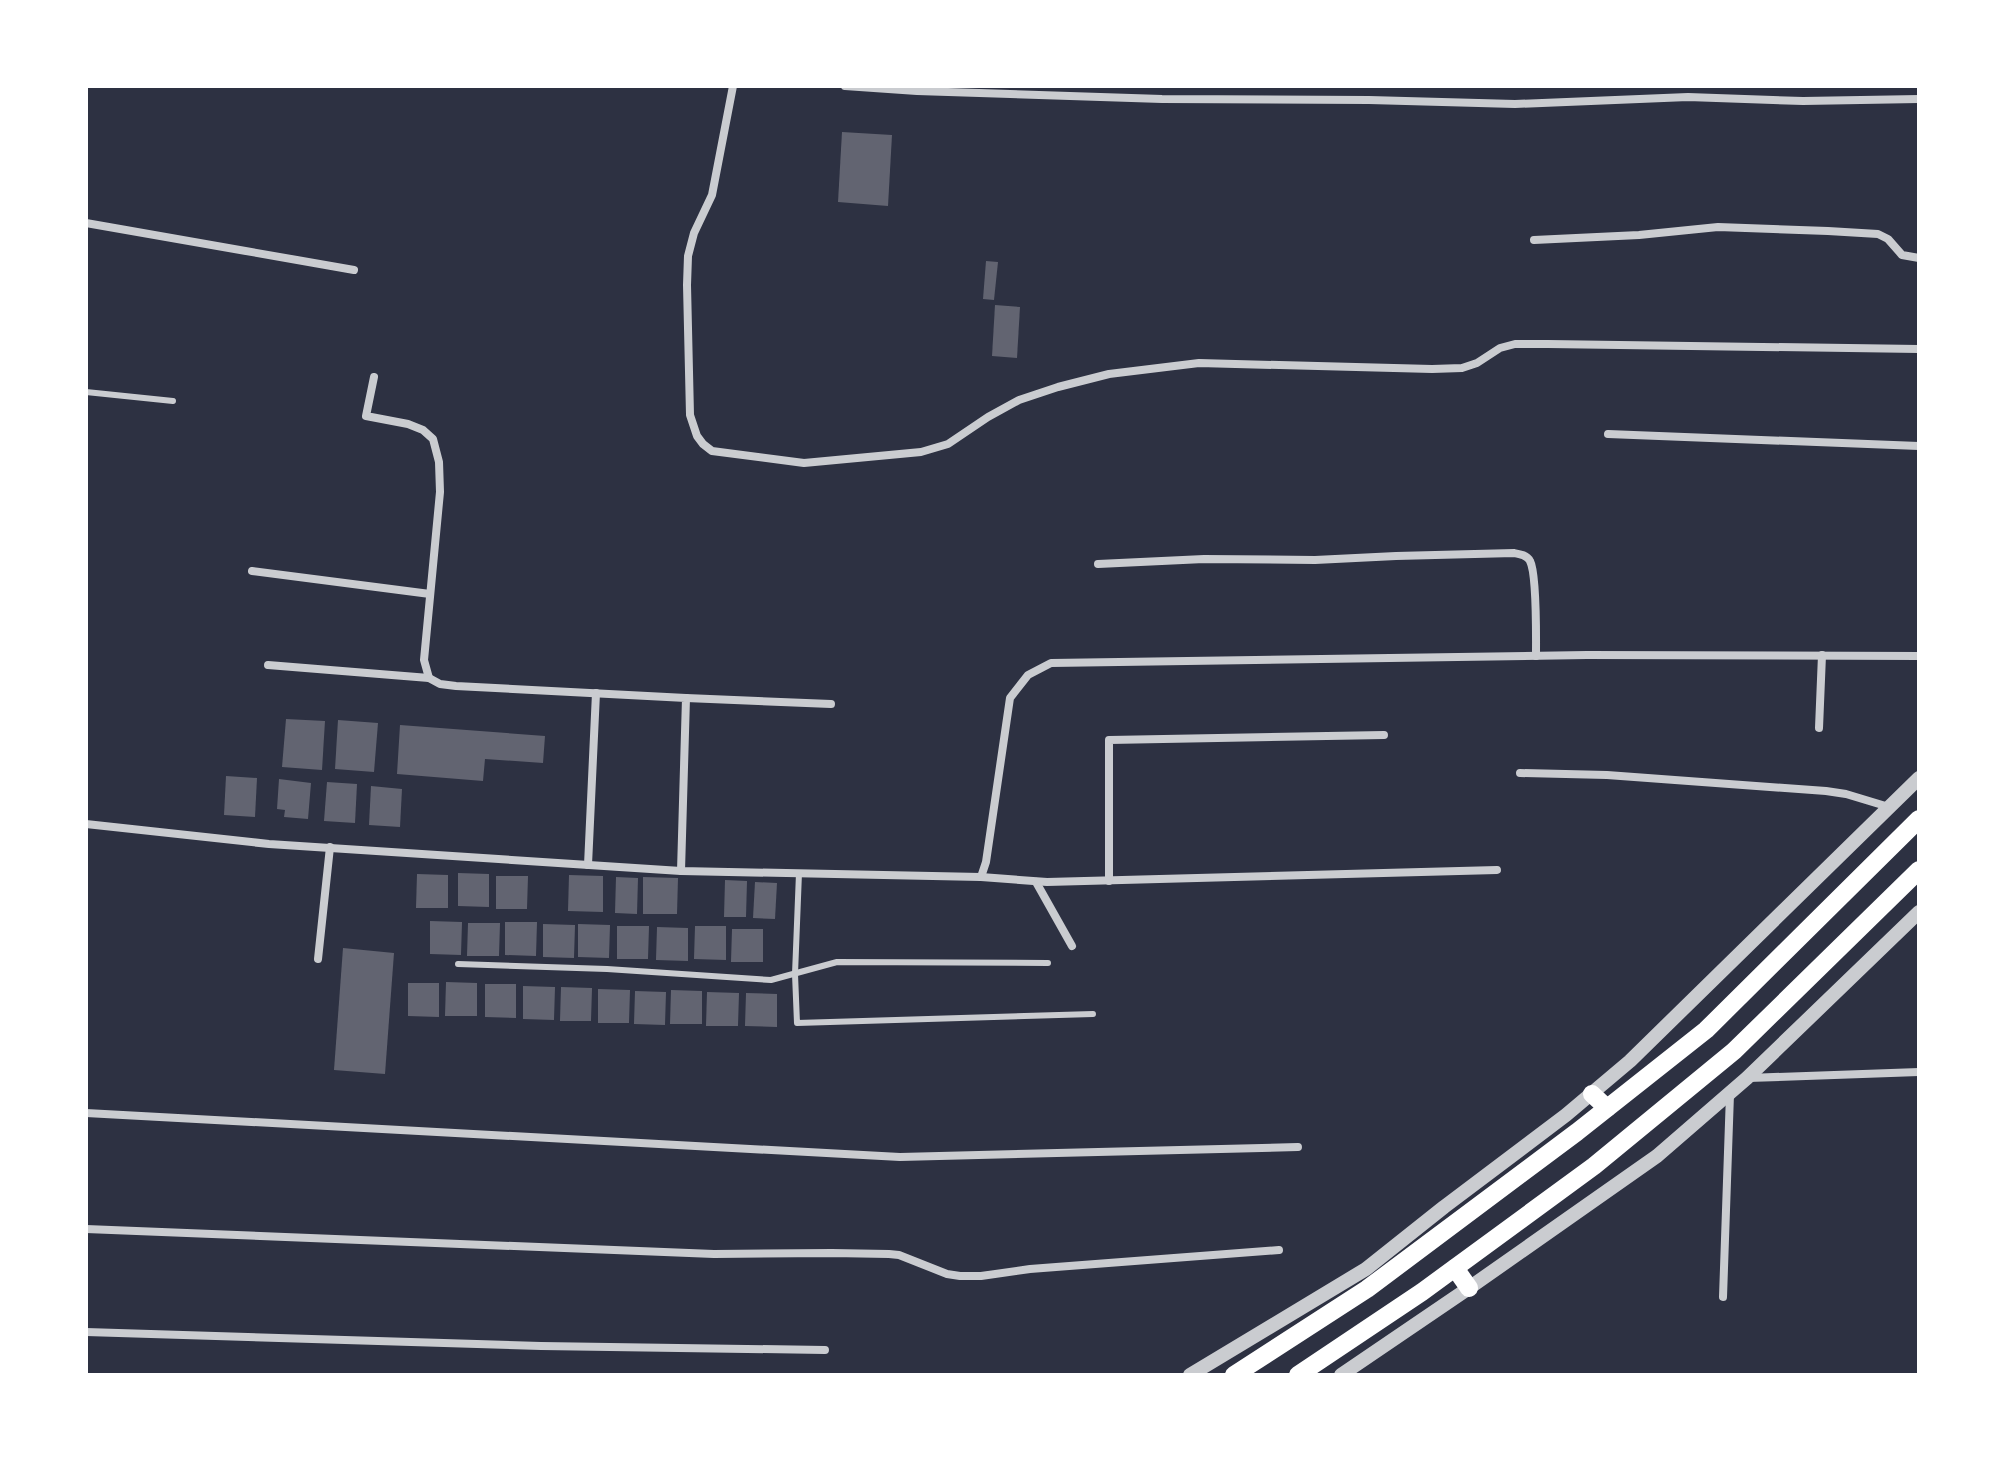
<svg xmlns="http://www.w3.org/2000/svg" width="2005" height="1461" font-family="'PT Serif',serif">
  <rect width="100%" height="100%" fill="#2d3142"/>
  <g fill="#626471">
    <polygon points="842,132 892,135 888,206 838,202"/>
    <polygon points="986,261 998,262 994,300 983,299"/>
    <polygon points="995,305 1020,307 1017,358 992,356"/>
    <polygon points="286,719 325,721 322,770 282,767"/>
    <polygon points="338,720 378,723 374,772 335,769"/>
    <polygon points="400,725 545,736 543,763 485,759 483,781 397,774"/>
    <polygon points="226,776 257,778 255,817 224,815"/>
    <polygon points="279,779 311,783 308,819 284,817 285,810 277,809"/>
    <polygon points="327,782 357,784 355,823 324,821"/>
    <polygon points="371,786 402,789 400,827 369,825"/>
    <polygon points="458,873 489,874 489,907 458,906"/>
    <polygon points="417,874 448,875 448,908 416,908"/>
    <polygon points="569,875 603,876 603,912 568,911"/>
    <polygon points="496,876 528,876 527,909 496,909"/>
    <polygon points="616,877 638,878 637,914 615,913"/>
    <polygon points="643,877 678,878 677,914 643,914"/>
    <polygon points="725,880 747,881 746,917 724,917"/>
    <polygon points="755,882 777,883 775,919 753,918"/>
    <polygon points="430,921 462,922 461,955 430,954"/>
    <polygon points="505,922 537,922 536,956 505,955"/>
    <polygon points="468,923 500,923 499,956 467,956"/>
    <polygon points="543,924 575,925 574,958 543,957"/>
    <polygon points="578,924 610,925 609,958 578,957"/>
    <polygon points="617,926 649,926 648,959 617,959"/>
    <polygon points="695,926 726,926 726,960 694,959"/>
    <polygon points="657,927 688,928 688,961 656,960"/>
    <polygon points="732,929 763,929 763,962 731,962"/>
    <polygon points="343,948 394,953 385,1074 334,1070"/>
    <polygon points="446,982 477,983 477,1016 445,1016"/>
    <polygon points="408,983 439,983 439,1017 408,1016"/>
    <polygon points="485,984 516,984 516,1018 485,1017"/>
    <polygon points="523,986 555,987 554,1020 523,1019"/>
    <polygon points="561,987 592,988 591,1021 560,1021"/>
    <polygon points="598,989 630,990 629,1023 598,1023"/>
    <polygon points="671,990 702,991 702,1024 670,1024"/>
    <polygon points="635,991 666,992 665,1025 634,1024"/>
    <polygon points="707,992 739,993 738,1026 706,1026"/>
    <polygon points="746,993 777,994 777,1027 745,1026"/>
  </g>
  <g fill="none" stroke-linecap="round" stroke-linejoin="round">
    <g stroke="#caccd0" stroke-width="6">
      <polyline points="86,392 173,401"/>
      <polyline points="799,873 795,974 797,1023 1093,1014"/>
      <polyline points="458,964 607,969 771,980 837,962 1048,963"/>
    </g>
    <g stroke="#caccd0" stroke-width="8">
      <polyline points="733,86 712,195 694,233 688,256 687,285 690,415 697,436 703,444 712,451 804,463 921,452 948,444 988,417 1019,400 1058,387 1109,374 1199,363 1432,369 1462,368 1477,363 1500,348 1515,344 1548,344 1919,349"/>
      <polyline points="845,86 917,91 1162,99 1369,100 1515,104 1688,97 1803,101 1919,99"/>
      <polyline points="86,223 354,270"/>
      <polyline points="1534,240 1639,235 1718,227 1828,231 1878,234 1888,239 1902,255 1919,258"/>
      <polyline points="374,377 366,416 408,424 423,430 433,439 439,462 440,492 424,660 429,678 440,684 456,686 686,698 681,871"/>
      <polyline points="1608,434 1919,446"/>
      <path d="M1098 564 1204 559 1315 560 1396 556 1514 553C1520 554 1527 555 1530 561 1537 574 1536 638 1536 656"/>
      <polyline points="252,571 430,594"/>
      <polyline points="268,665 429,678"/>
      <polyline points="686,698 831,704"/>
      <polyline points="1819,728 1822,655"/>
      <polyline points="1520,773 1607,775 1826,791 1846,794 1889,807"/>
      <polyline points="86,824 269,844 681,871 981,877 1047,882 1497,870"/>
      <polyline points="588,865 596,693"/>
      <polyline points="981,877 986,862 1010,698 1028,675 1051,663 1587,655 1919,656"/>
      <polyline points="1109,881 1109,740 1384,735"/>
      <polyline points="1036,882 1072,946"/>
      <polyline points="318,959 330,847"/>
      <polyline points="1748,1078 1919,1072"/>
      <polyline points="86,1113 900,1157 1298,1147"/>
      <polyline points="86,1229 714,1254 832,1253 889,1254 899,1255 947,1274 960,1276 981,1276 1030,1269 1279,1250"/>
      <polyline points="1723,1297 1730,1094"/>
      <polyline points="86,1332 541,1346 825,1350"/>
    </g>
    <g stroke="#caccd0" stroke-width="14">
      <polyline points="1190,1375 1366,1269 1444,1207 1566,1115 1630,1061 1919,778"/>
      <polyline points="1341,1375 1469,1288 1657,1156 1747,1078 1919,912"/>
    </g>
    <g stroke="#fff" stroke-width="18">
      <polyline points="1592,1094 1607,1108"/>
      <polyline points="1455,1268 1469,1288"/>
      <polyline points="1234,1375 1367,1289 1577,1132 1706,1030 1919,819"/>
      <polyline points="1298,1375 1422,1292 1594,1166 1734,1051 1919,870"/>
    </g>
  </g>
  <rect width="2005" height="1461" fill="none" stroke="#ffffff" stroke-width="176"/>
</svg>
